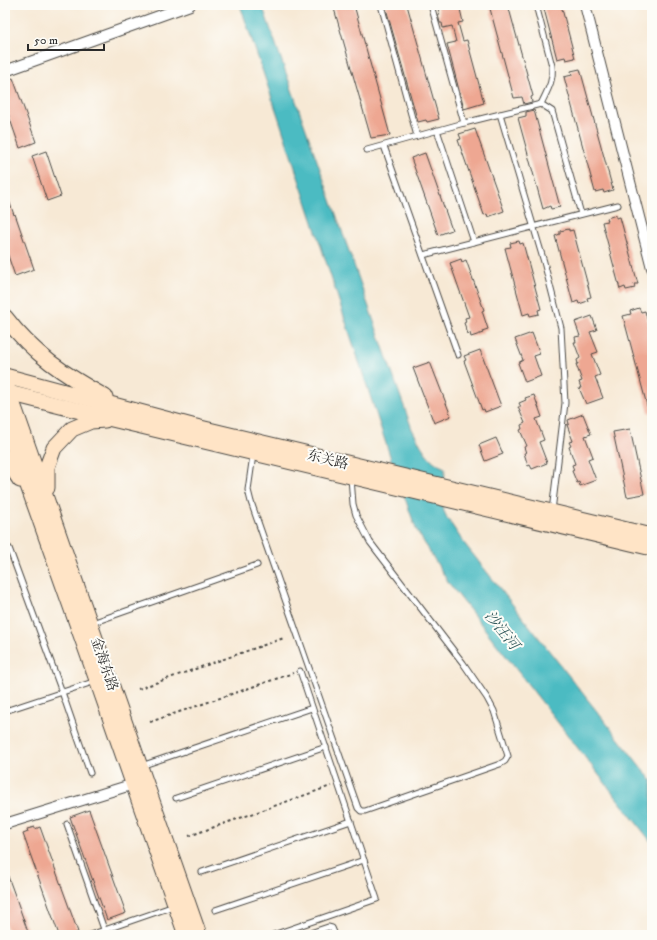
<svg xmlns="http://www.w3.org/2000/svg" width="657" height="940" font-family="'IM FELL DW Pica','Noto Serif SC',serif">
  <rect width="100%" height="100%" fill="#fdfcf7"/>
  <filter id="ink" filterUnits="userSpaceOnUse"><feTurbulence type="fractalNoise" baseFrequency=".025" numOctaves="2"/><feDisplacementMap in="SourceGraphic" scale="8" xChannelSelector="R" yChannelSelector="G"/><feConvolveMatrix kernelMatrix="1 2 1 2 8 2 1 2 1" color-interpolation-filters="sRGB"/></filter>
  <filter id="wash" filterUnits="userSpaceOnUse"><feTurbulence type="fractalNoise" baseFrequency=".012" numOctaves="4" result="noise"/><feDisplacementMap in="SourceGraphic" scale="16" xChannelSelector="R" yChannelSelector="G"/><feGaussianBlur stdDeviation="0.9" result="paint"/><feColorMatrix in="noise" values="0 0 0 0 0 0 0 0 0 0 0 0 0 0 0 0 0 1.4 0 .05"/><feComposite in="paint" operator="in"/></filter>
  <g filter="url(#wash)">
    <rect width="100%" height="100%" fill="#f7e9d5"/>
    <path fill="#4cbbc2" stroke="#3c7376" d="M240 5H262L412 429C421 445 427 461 445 468L443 509 447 518 464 543 652 781V843L448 582 416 529 393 465 278 116Z"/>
    <g id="blocks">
      <g fill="#eea792">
        <polygon points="333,5 354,5 390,135 371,138"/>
        <polygon points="385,5 407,5 439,119 427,122 426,120 418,122"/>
        <polygon points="437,5 459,5 463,22 458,23 463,41 467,40 484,103 464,109 447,44 456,42 452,26 443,28 442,23 440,23 438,15 440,15"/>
        <polygon points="489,5 508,5 533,96 531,97 532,102 524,104 522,97 514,98"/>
        <polygon points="543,5 561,5 575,58 566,60 565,57 557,59"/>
        <polygon points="580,69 613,190 604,193 603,190 595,192 564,77 572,75 571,71"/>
        <polygon points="13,78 36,142 20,148 5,105 5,80"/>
        <polygon points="534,110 560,207 551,209 550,206 543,209 518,118 526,116 526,112"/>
        <polygon points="475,129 504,211 488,217 487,214 484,215 458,140 461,139 459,134"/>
        <polygon points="46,151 61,196 47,201 32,156"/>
        <polygon points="425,153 452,230 438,235 411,158"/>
        <polygon points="5,192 6,192 14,215 15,214 34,269 15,276 5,247"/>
        <polygon points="616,215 616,218 620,217 638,284 634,284 635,288 626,290 625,287 620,289 602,222 608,221 607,218"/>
        <polygon points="569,229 569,231 573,230 591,297 587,298 588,301 579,304 578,301 573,303 555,236 560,234 560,231"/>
        <polygon points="519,241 520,244 523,243 541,309 538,310 539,314 530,316 529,313 523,315 505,248 511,247 510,243"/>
        <polygon points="461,259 462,262 466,260 484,310 482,311 488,329 482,331 483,333 471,337 470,333 468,334 464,323 466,322 465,318 469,317 450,263"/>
        <polygon points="639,308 641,312 645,311 652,337 652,412 649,413 623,316 631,314 630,311"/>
        <polygon points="592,316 597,330 590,332 598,352 592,354 600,375 595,377 603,398 586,404 579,388 581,388 579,382 582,381 576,364 578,364 577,360 580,358 574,342 576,342 575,337 580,336 575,322"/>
        <polygon points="532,333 540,354 534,356 541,376 525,382 518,363 523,360 515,339"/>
        <polygon points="480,350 501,406 485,412 484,409 482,410 464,361 466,360 464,356"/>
        <polygon points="430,362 451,416 434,423 413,368"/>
        <polygon points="534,395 542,417 536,419 544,440 539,442 547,463 532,469 530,465 528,466 524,453 526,453 524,447 527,446 520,430 522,429 521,425 525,423 518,407 521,407 519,403 526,400 525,398"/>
        <polygon points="583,414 591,434 585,436 593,457 588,459 596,480 580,486 579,482 577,483 572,471 574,470 572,465 575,464 569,447 571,446 569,442 573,441 567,425 569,424 568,420"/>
        <polygon points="630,429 644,494 627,497 613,432"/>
        <polygon points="496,438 503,454 485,461 479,445"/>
        <polygon points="89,810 126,913 107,920 70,817"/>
        <polygon points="35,827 35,829 40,827 78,932 71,935 59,935 23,834 28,832 27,829"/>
        <polygon points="6,871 17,901 29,935 9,935 5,923 5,872"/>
      </g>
    </g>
  </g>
  <g filter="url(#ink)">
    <use href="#blocks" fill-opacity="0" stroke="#4a4844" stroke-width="1"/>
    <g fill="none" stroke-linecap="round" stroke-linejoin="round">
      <g stroke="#4a4844" stroke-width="7">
        <g id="lane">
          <polyline points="381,5 417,136"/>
          <polyline points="431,5 464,123"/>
          <path d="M536 5 552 66C554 81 547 91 541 104"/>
          <polyline points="500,114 544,262 561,328 565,403 552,511"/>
          <polyline points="437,130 474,242"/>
          <polyline points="384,146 458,355"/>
          <polyline points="367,150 464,123 541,104 552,111 581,214"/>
          <polyline points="423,255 618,205"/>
          <polyline points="253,455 248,490 251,502 358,808 361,811 365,811 500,764 505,761 508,756 494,711 487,698 463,663 370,542 356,515 353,504 351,478"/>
          <polyline points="9,548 62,692 90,773"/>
          <polyline points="92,623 257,565"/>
          <polyline points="5,711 96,681"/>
          <polyline points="141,766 312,708"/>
          <polyline points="176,798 326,747"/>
          <polyline points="67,824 106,935"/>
          <polyline points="202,872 351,821"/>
          <polyline points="215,910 364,860"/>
          <polyline points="90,935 174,906"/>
          <polyline points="273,935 377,899 300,671"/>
          <polyline points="304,935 328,927 332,928 335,935"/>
        </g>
      </g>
      <g stroke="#4a4844" stroke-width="12">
        <g id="street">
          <polyline points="585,5 652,268"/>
          <polyline points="5,71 190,5"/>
          <polyline points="5,824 134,784"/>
        </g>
      </g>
      <g stroke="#4a4844" stroke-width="17">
        <g id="secondary">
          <path d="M5 317C33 354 65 375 105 397"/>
          <polyline points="5,376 192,426 652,536"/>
          <polyline points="7,387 199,935"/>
          <polyline points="5,392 112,419 652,548"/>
          <polyline points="5,421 97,680 186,935"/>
          <polyline points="5,457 20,480"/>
          <polyline points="47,488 47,467 54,448 72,429 91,421 105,420"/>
        </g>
      </g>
      <g stroke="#4a4844" stroke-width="2" stroke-dasharray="3 3" stroke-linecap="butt">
        <polyline points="138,689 284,638"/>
        <polyline points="150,722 293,673"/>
        <polyline points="189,836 331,786"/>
      </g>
      <use href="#lane" stroke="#fff" stroke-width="5"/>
      <use href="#street" stroke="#fff" stroke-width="10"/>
      <use href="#secondary" stroke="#ffe4c6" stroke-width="15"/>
    </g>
  </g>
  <g text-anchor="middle" stroke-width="4" stroke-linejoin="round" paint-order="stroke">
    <g font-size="14" fill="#2b2b2b" stroke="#fdfcf7">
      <text transform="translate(328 459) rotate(14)" y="5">东关路</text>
      <text transform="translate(105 664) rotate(71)" y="5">金海东路</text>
    </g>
    <g font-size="15" font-style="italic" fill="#375d60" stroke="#fdfcf7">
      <text transform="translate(502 630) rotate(51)" y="5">沙汪河</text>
    </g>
  </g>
  <rect width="657" height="940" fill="none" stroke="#fdfcf7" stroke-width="20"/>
  <path d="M28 44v6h76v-6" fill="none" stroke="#2b2b2b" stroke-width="2"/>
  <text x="34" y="44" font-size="12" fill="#2b2b2b" stroke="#fdfcf7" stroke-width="3" paint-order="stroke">50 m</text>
</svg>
